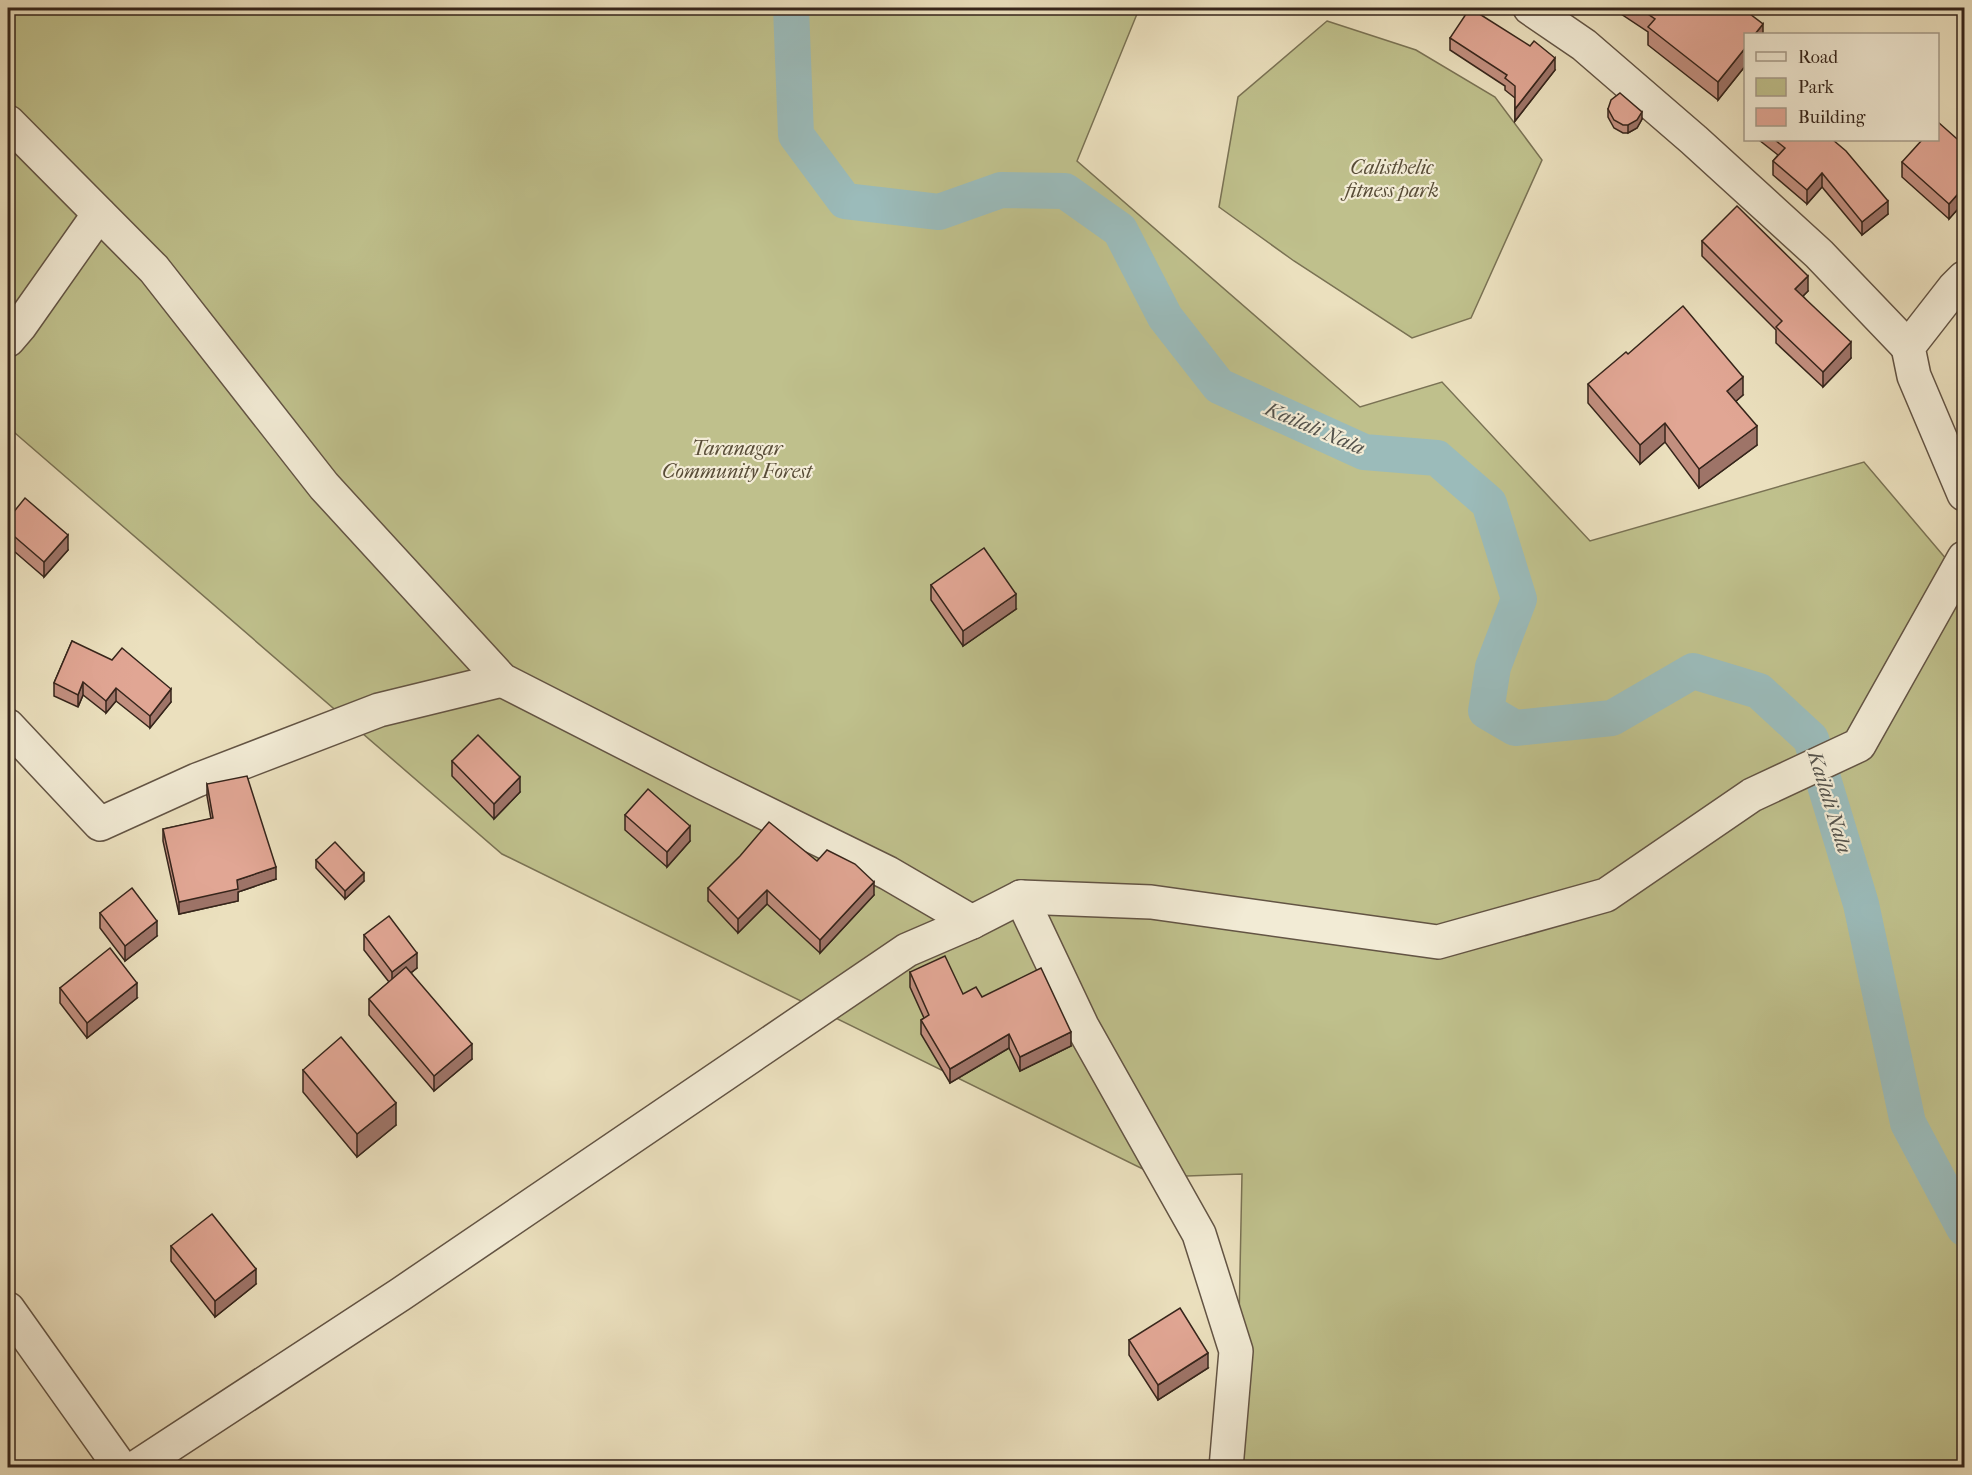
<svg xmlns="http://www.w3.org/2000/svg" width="1972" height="1475" font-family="'IM FELL French Canon',serif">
  <rect width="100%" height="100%" fill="#ebe0be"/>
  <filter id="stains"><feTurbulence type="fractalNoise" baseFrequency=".00333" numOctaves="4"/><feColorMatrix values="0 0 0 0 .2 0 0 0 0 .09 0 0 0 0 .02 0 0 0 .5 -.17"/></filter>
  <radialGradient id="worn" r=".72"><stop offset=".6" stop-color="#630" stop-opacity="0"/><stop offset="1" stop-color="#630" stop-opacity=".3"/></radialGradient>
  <g fill="#bfc08c" stroke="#7a7254" stroke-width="1.5">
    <polygon points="8,8 1132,8 1137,14 1077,161 1360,407 1442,382 1590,541 1864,462 1964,580 1964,1467 1236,1467 1242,1174 1159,1177 502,854 8,427"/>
    <polygon points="1327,21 1416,50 1495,97 1542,160 1471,318 1412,338 1294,261 1219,207 1238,97"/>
  </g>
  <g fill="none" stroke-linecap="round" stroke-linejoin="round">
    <polyline stroke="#9bbbba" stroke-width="36" points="791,8 796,135 845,201 939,212 1001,190 1065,191 1120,230 1165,317 1219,386 1364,452 1437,458 1489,503 1519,599 1493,667 1486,711 1515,728 1612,718 1693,671 1759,691 1811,739 1861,904 1908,1123 1964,1228"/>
    <g stroke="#635444" stroke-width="36">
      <g id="minor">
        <polyline points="1530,8 1584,45 1694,140 1819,254 1908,347"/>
        <polyline points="8,122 154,269 324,486 502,680 704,783 888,873 972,922"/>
        <polyline points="1964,278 1954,288 1908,347 1914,376 1964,494"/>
        <polyline points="8,340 20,326 99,214"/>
        <polyline points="8,726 100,824 197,780 379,710 502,680"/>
        <polyline points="1021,897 1082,1026 1199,1234 1236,1351 1226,1468"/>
        <polyline points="8,1309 121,1468"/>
        <polyline points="135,1468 401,1294 907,950 972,922 1021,897 1151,902 1438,942 1606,895 1752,795 1859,745 1964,558"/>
      </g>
    </g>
    <use href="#minor" stroke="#f2ebd5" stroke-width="33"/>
  </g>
  <g fill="#c28f7f" stroke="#36251b" stroke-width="1.5">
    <polygon points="1612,8 1742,8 1763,34 1746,34 1746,65 1718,100 1648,45 1648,32"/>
    <polygon points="1450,38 1555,70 1515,121 1515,98 1505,90 1505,86 1450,50"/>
    <polygon points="1608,109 1642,119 1637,128 1628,133 1623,133 1614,128 1608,117"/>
    <polygon points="1759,140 1833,140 1888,214 1862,235 1822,187 1807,204 1773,175 1773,161 1778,155"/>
    <polygon points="1965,146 1965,201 1949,219 1902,177 1902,162"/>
    <polygon points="1702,241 1808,291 1803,296 1851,358 1823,387 1776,343 1776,330 1702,256"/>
    <polygon points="1628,354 1743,395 1736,401 1757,445 1699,488 1665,442 1640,464 1588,403 1588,384"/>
    <polygon points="8,519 68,550 44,577 8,546"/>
    <polygon points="931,585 1016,609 963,646 931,600"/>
    <polygon points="72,641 171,702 150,728 116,701 106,713 83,695 78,707 54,696 54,683"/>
    <polygon points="452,761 520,792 494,819 452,776"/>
    <polygon points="207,784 276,879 238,892 238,901 179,914 163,841 163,829 211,819 207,796"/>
    <polygon points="625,815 690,841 667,867 625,830"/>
    <polygon points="316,860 364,881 345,899 316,868"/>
    <polygon points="817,861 874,895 820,953 767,904 738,933 708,901 708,888"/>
    <polygon points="100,913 157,936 125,961 100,928"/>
    <polygon points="364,935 417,968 411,973 472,1059 434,1091 369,1015 369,999 389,982 364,950"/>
    <polygon points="910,972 963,994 982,997 1071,1046 1020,1071 1009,1048 950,1083 921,1034 921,1020 924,1018 910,987"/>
    <polygon points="60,988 137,998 87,1038 60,1003"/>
    <polygon points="303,1070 396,1125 357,1157 303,1092"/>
    <polygon points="171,1246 256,1284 215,1317 171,1261"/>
    <polygon points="1129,1340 1208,1368 1158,1400 1129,1355"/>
  </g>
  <g fill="#9e7468" stroke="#36251b" stroke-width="1.5">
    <polygon points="1763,24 1763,34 1755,34"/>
    <polygon points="1746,47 1746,65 1718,100 1718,82"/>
    <polygon points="1555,58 1555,70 1515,121 1515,109"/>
    <polygon points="1642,112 1642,119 1637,128 1628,133 1628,125"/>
    <polygon points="1822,173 1822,187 1807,204 1807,190"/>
    <polygon points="1965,186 1965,201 1949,219 1949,204"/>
    <polygon points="1888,201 1888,214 1862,235 1862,222"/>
    <polygon points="1808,276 1808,291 1795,304 1795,289"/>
    <polygon points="1851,342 1851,358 1823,387 1823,372"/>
    <polygon points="1743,377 1743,395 1727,409 1727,391"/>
    <polygon points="1665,423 1665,442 1640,464 1640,445"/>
    <polygon points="1757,426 1757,445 1699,488 1699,469"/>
    <polygon points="68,535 68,550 44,577 44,562"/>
    <polygon points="1016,594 1016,609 963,646 963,631"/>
    <polygon points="83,682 83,695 78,707 78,695"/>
    <polygon points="116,688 116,701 106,713 106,701"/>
    <polygon points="171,689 171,702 150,728 150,716"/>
    <polygon points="520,777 520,792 494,819 494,804"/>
    <polygon points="690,826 690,841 667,867 667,852"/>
    <polygon points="276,867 276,879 238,892 238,901 179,914 179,902 237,880"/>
    <polygon points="364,873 364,881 345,899 345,891"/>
    <polygon points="874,882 874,895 820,953 820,940"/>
    <polygon points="767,890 767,904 738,933 738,919"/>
    <polygon points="157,921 157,936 125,961 125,946"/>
    <polygon points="417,953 417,968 392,987 392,972"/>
    <polygon points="137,983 137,998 87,1038 87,1023"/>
    <polygon points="1071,1032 1071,1046 1020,1071 1020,1057"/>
    <polygon points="1009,1034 1009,1048 950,1083 950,1069"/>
    <polygon points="472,1044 472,1059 434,1091 434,1076"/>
    <polygon points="396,1103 396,1125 357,1157 357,1134"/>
    <polygon points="256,1269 256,1284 215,1317 215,1301"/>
    <polygon points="1208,1353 1208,1368 1158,1400 1158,1385"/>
  </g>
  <g fill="#e1a694" stroke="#36251b" stroke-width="1.5">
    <polygon points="1470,8 1530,46 1534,41 1555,58 1515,109 1515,86 1505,78 1507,75 1450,38"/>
    <polygon points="1639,8 1742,8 1763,24 1755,34 1746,34 1746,47 1718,82 1648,27 1655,19"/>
    <polygon points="1620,93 1642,112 1637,120 1628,125 1623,125 1614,120 1608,109 1611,100"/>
    <polygon points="1938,122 1965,146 1965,186 1949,204 1902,162 1922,140 1938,140"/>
    <polygon points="1775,140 1833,140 1846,151 1888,201 1862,222 1822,173 1807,190 1773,161 1785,148"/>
    <polygon points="1737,206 1808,276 1795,289 1851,342 1823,372 1776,327 1782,321 1702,241"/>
    <polygon points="1683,306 1743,377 1727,391 1757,426 1699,469 1665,423 1640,445 1588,384 1626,352 1628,354"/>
    <polygon points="25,498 68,535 44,562 8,531 8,519"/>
    <polygon points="984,548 1016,594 963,631 931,585"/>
    <polygon points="72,641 112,660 122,648 171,689 150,716 116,688 106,701 83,682 78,695 54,683"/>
    <polygon points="478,735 520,777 494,804 452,761"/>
    <polygon points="247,776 276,867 237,880 238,889 179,902 163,829 213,818 207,784"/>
    <polygon points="648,789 690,826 667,852 625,815"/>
    <polygon points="769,822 817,861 827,850 855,864 874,882 820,940 767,890 738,919 708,888 740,856"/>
    <polygon points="335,842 364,873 345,891 316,860"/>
    <polygon points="132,888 157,921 125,946 100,913"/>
    <polygon points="389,916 417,953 392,972 364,935"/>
    <polygon points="110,948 137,983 87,1023 60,988"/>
    <polygon points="945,956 963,994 976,987 982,997 1041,968 1071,1032 1020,1057 1009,1034 950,1069 921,1020 929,1015 910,972"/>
    <polygon points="406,967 472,1044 434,1076 369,999"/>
    <polygon points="341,1037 396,1103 357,1134 303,1070"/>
    <polygon points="212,1214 256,1269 215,1301 171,1246"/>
    <polygon points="1180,1308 1208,1353 1158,1385 1129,1340"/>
  </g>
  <g text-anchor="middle" stroke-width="4.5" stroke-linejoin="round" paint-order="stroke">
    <g font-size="20" font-style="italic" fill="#584c37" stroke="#f2ebd5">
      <text x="1392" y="174">Calisthelic<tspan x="1392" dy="23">fitness park</tspan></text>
      <text x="737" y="455">Taranagar<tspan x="737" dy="23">Community Forest</tspan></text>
    </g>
    <g font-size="21" font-style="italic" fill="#54524b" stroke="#f2ebd5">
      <text transform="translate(1315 428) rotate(23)" y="7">Kailali Nala</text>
      <text transform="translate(1830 802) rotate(73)" y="7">Kailali Nala</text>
    </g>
  </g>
  <rect width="1972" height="1475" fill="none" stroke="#ebe0be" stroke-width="30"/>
  <rect x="9" y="9" width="1954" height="1457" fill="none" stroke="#36251b" stroke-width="3"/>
  <rect x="15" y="15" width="1942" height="1445" fill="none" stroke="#36251b" stroke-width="1.5"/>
  <rect x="1744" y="33" width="195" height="108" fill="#f2ebd5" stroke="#a79c8b" stroke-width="1.5"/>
  <rect x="1756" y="52" width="30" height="9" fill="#f2ebd5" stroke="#a79c8b" stroke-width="1.5"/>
  <text x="1798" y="63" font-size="18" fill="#36251b">Road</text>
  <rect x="1756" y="78" width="30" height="18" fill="#bfc08c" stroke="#a79c8b" stroke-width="1.5"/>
  <text x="1798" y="93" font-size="18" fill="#36251b">Park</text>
  <rect x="1756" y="108" width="30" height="18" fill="#e1a694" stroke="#a79c8b" stroke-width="1.5"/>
  <text x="1798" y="123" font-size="18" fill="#36251b">Building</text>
  <rect width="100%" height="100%" filter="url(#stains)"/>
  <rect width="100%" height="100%" fill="url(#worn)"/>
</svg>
